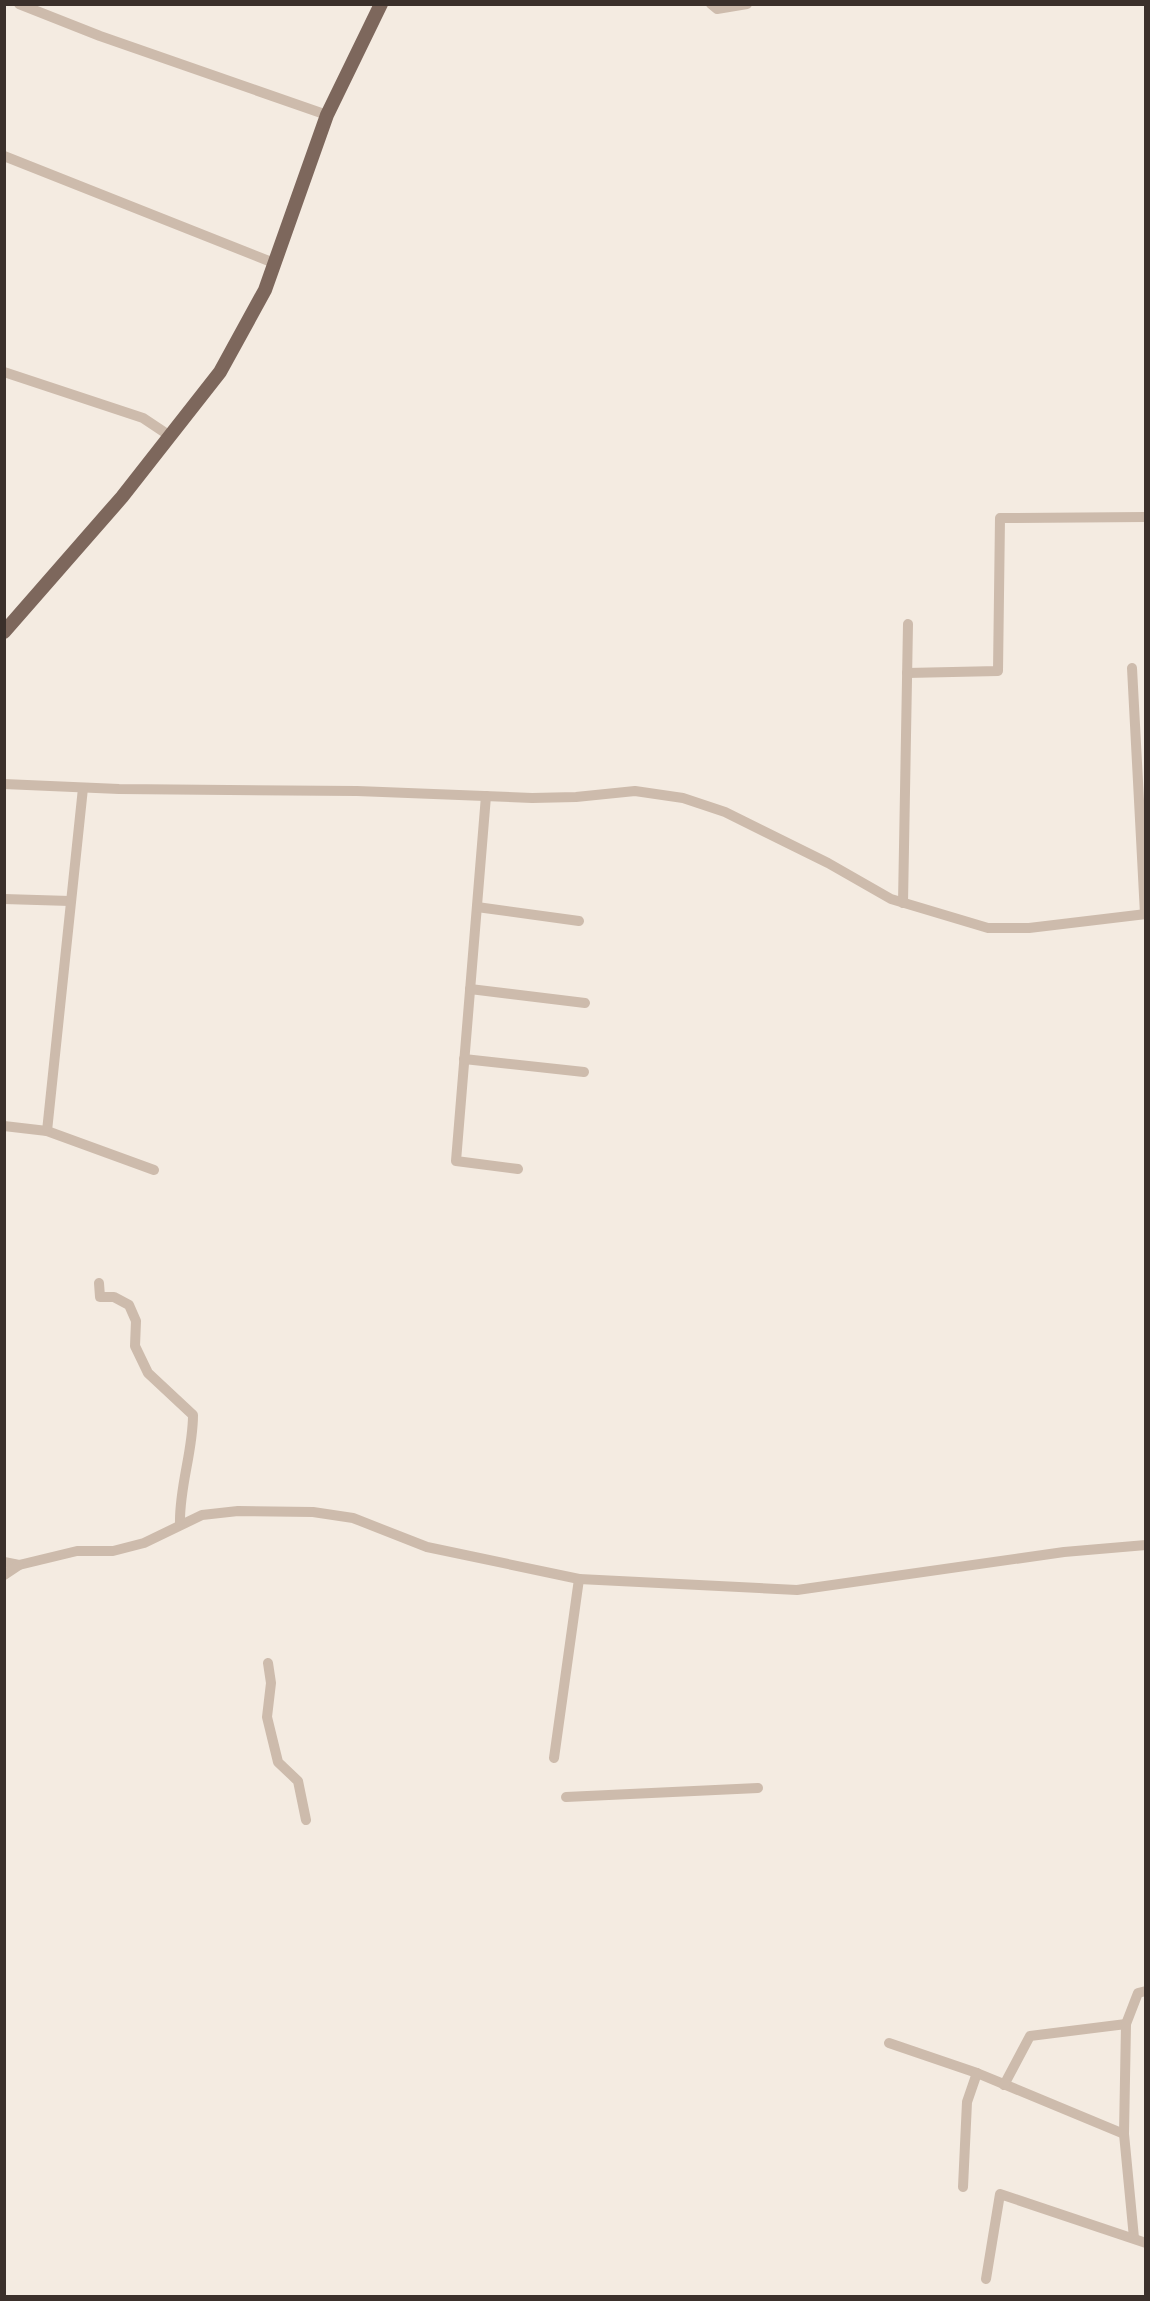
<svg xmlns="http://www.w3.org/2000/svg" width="1150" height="2301" font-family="'Work Sans',sans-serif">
  <rect width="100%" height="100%" fill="#f4ebe1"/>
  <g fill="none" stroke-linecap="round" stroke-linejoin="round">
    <g stroke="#cdbbac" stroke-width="10">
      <polyline points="19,4 100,36 327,115"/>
      <polyline points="711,4 717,9 747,4"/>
      <polyline points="4,156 274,263"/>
      <polyline points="4,372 143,418 170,436"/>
      <polyline points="1132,668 1145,914"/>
      <polyline points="907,673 998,671 1000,518 1146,517"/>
      <polyline points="4,784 119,789 357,791 532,798 576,797 635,791 683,798 725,812 828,863 891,899 988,928 1029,928 1146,914"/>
      <polyline points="486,796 456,1161 518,1169"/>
      <polyline points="4,899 70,901"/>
      <polyline points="903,903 908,624"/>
      <polyline points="477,907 579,921"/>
      <polyline points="470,989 585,1003"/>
      <polyline points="464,1059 584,1072"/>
      <polyline points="4,1126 47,1131 154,1170"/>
      <polyline points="47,1131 83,788"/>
      <path d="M99 1283 100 1297H114L129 1305 136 1321 135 1346 148 1373 193 1415C193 1452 179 1487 180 1524"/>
      <polyline points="4,1562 19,1565 77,1551 113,1551 144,1543 202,1515 238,1511 313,1512 353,1518 427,1547 579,1579"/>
      <polyline points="4,1575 19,1565"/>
      <polyline points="268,1663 271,1683 267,1717 278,1762 298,1781 306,1820"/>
      <polyline points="554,1758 579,1579 797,1590 1064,1552 1146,1545"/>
      <polyline points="566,1797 758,1788"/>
      <polyline points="889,2043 977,2073 1124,2134"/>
      <polyline points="1004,2085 1030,2036 1126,2024"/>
      <polyline points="963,2187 967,2102 977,2073"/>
      <polyline points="1134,2238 1124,2134 1126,2024 1138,1993 1146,1991"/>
      <polyline points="986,2279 1000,2194 1146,2243"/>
    </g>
    <polyline stroke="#7d675c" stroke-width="14" points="4,632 122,497 220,372 265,290 327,115 381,4"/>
  </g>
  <rect width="1150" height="2301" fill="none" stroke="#3b302b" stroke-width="12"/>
</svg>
